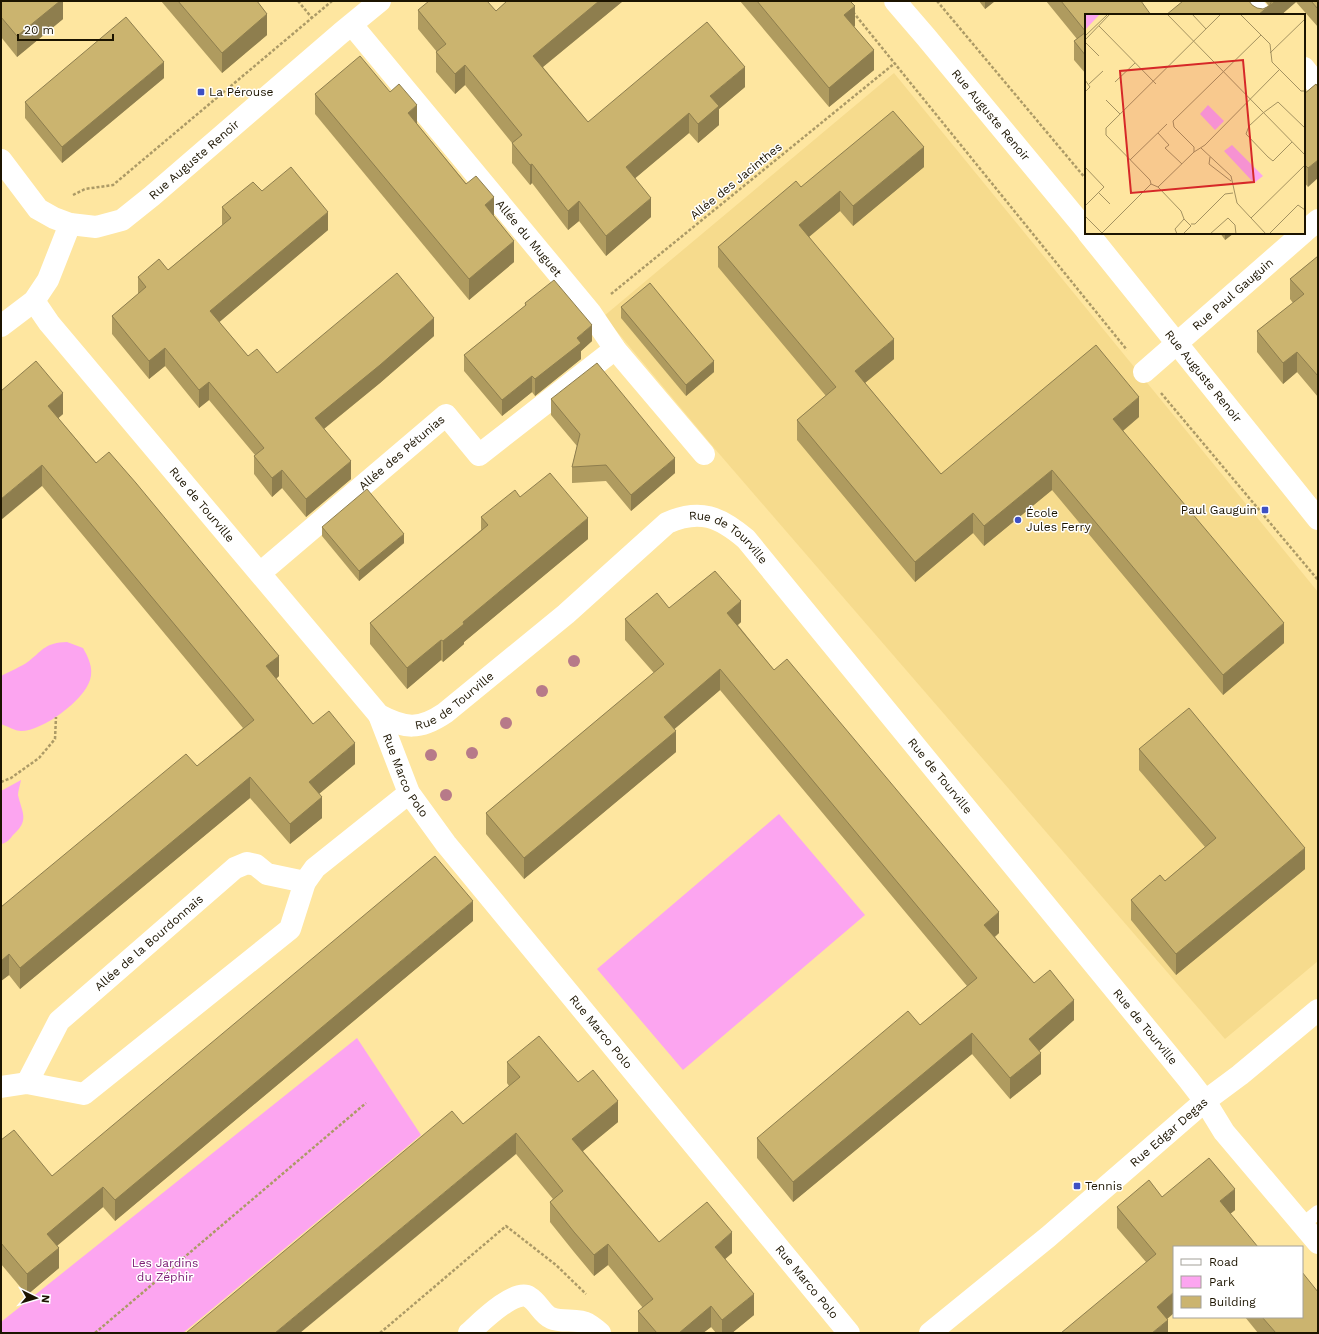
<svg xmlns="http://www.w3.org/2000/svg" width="1319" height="1334" font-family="'Work Sans',sans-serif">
  <rect width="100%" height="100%" fill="#fee6a0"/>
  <polygon fill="#f6db8d" points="894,73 1318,592 1318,961 1225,1039 715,449 604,316"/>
  <g fill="#fca5f0">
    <path d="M67 642 83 648C88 657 94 668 90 680 84 700 43 731 21 731 15 731 7 726 1 724V676C10 671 21 667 29 661 44 649 45 643 67 642Z"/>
    <path d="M21 780C20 785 18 791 18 795 22 813 30 820 13 835 10 839 7 843 1 844V791Z"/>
    <polygon points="779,814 865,915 683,1070 597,969"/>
    <polygon points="357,1038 421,1135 183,1333 1,1333 1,1322"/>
  </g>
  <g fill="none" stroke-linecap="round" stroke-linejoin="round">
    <g stroke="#ac9a66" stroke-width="2.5" stroke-dasharray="3 2" stroke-linecap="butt">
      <polyline points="298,1 312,18"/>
      <polyline points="937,1 1086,179"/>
      <polyline points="853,12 1127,350"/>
      <polyline points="73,195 85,189 113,185 332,1"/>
      <polyline points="611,294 895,63"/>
      <polyline points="1161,393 1318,580"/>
      <polyline points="1,782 11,778 39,758 55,739 56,717"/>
      <polyline points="95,1333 366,1103"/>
      <polyline points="380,1333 506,1226 556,1265 586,1294"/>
    </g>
    <polyline stroke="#fff" stroke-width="14" points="1303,1224 1318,1212"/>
    <g stroke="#fff" stroke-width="22">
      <path id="s1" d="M895 1 926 37 1086 230"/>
      <polyline points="1249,1 1261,15"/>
      <path id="s2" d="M352 25 590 312 615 349 704 454"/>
      <polyline points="1304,68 1318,86"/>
      <path id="s3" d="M1 160 38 209 54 218 70 224 96 227 122 220 152 196 341 33 380 1"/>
      <polyline points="1304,232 1318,220"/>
      <path id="s4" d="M1088 233 1318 519"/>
      <path id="s5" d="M34 301 49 323 379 715C405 729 420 730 445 713L566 614 667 523C700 508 720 517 746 539L1188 1079 1205 1101 1224 1132 1318 1243"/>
      <polyline points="1,326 34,301 48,280 70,224"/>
      <path id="s6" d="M1144 372 1303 233"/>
      <path id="s7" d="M260 573 446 415 479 455 615 349"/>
      <path id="s8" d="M379 715 409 793 446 844 849 1333"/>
      <path id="s9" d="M27 1083 59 1021 235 868 247 863 256 865 267 874 305 882"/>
      <polyline points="1,1087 27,1083 84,1094 290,929 305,882 315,868 409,793"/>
      <path d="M469 1333C480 1323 515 1288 529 1297 538 1302 542 1314 551 1318 563 1323 577 1318 588 1324 592 1326 596 1330 600 1333"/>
      <path id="s10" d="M930 1333 1048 1237 1205 1101 1240 1075 1318 1010"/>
    </g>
  </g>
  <g fill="#b77a89">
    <circle cx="574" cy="661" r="6"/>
    <circle cx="542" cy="691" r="6"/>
    <circle cx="506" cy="723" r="6"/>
    <circle cx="472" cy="753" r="6"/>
    <circle cx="431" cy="755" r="6"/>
    <circle cx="446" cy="795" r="6"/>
  </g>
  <g fill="#af9b5f">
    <polygon points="1,1 63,1 63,19 17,57 1,37"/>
    <polygon points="161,1 257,1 267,35 222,73"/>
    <polygon points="507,1 623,1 543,67 588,122 745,87 719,109 719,125 698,143 689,133 635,178 651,217 606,256 579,221 568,230 532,183 530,185 512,163 512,143 465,85 455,94 436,72 436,52 437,52 418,29 418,10 496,11"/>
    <polygon points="740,1 850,1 855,26 854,26 874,70 829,107"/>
    <polygon points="979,1 995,1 985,9"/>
    <polygon points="1046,1 1141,1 1086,15 1086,74 1074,60 1074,41 1077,39"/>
    <polygon points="1265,1 1318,1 1318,27 1296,2 1281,15 1166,15 1252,5 1257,8 1263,9 1269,6"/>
    <polygon points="164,78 62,163 25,118 25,102"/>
    <polygon points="1316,84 1308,187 1304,182 1304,94"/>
    <polygon points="315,94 417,124 494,217 514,262 469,300 315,114"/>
    <polygon points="924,167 853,226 840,211 809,237 894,359 865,383 941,474 1139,417 1123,431 1284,643 1223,695 1052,490 984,546 973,533 915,582 797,440 797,420 826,396 718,267 718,247 801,187"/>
    <polygon points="262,191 328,230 219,322 248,356 277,373 434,336 380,383 324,429 351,479 306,517 282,488 272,497 254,474 254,456 255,455 209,400 199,408 165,366 149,379 112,334 112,316 138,294 138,277 168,270 222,225 222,207"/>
    <polygon points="1220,233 1234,233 1225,240"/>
    <polygon points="1318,256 1318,397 1297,372 1283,384 1257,352 1257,331 1293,303 1290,299 1290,279"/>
    <polygon points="525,303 592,341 581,351 581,359 535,396 532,392 502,416 464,371 464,355 525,306"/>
    <polygon points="621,307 714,372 686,396 621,318"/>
    <polygon points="1,391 63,414 58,418 279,676 276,679 313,724 355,764 319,794 322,818 290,844 250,798 20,989 9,975 1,981 1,907 197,766 243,728 42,486"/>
    <polygon points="551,399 675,473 631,511 606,481 572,483 572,467 577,446 551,415"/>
    <polygon points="520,497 588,539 464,642 464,644 443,662 441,660 407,689 370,644 370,623 481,530 481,517"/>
    <polygon points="322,527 404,543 359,581 322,536"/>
    <polygon points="669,608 741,622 738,625 774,670 999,933 995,937 1034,983 1074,1020 1039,1051 1041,1074 1010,1099 972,1054 793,1202 757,1158 757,1138 920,1025 967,986 720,690 674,729 676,752 524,879 486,834 486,813 654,673 625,640 625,619"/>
    <polygon points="1139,749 1305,869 1176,975 1131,920 1131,900 1165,881 1205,847 1139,770"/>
    <polygon points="473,921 115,1221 103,1207 57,1246 59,1268 27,1295 1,1264 1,1140 52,1176"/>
    <polygon points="507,1062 578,1082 618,1122 583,1151 659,1242 732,1253 725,1259 754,1315 732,1333 716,1333 711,1327 703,1333 639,1333 638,1332 638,1311 643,1308 608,1265 594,1276 574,1252 550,1222 550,1202 553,1199 516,1154 463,1124 509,1086 507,1083"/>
    <polygon points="1162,1197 1235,1210 1230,1214 1174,1247 1167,1319 1168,1333 1146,1262 1117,1228 1117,1207"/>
    <polygon points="1245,1317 1302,1317 1318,1333 1258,1333"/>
  </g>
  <g fill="#8e7e4e">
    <polygon points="60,1 63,1 63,19 17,57 17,36"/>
    <polygon points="599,1 623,1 533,75 533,56"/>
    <polygon points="985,1 995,1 985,9"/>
    <polygon points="1275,1 1296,1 1296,2 1281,15 1258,15"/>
    <polygon points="855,6 855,26 844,34 844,15"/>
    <polygon points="267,14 267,35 222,73 222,53"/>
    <polygon points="874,50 874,70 829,107 829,88"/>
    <polygon points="164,62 164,78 62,163 62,147"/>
    <polygon points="465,65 465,85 455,94 455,74"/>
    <polygon points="745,67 745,87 719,109 719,125 698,143 698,124 710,96"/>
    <polygon points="417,105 417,126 408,113"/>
    <polygon points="689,113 689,133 626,186 626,167"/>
    <polygon points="924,147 924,167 853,226 853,206"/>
    <polygon points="1318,160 1318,178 1308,187 1308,168"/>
    <polygon points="532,164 532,183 530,185 530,165"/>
    <polygon points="840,191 840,211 799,245 799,225"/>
    <polygon points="494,197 494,218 485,205"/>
    <polygon points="651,198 651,217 606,256 606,236"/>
    <polygon points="579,201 579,221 568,230 568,211"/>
    <polygon points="328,212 328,230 210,330 210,311"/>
    <polygon points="1225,233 1234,233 1225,240"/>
    <polygon points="514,241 514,262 469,300 469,279"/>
    <polygon points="434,318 434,336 380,383 315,436 315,418"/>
    <polygon points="592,325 592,341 581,351 581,359 535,396 535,379 577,338"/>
    <polygon points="894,339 894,359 855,391 855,371"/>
    <polygon points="165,348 165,366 149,379 149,361"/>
    <polygon points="1297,352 1297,372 1283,384 1283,363"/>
    <polygon points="714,361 714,372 686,396 686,385"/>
    <polygon points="532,376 532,392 502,416 502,400"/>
    <polygon points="209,382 209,400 199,408 199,390"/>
    <polygon points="63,393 63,414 48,427 48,406"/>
    <polygon points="1139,397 1139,417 1113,439 1113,419"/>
    <polygon points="675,458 675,473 631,511 631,495"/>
    <polygon points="351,461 351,479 306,517 306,499"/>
    <polygon points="42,465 42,486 1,520 1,499"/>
    <polygon points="282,470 282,488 272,497 272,478"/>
    <polygon points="1052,470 1052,490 984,546 984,526"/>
    <polygon points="973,513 973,533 915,582 915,562"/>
    <polygon points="588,518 588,539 464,642 464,644 443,662 443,641 463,622"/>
    <polygon points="404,534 404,543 359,581 359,571"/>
    <polygon points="741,601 741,622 727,634 727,613"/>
    <polygon points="1284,623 1284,643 1223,695 1223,675"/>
    <polygon points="441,640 441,660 407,689 407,668"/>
    <polygon points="279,656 279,676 266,687 266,666"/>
    <polygon points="720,669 720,690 664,738 664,717"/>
    <polygon points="676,731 676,752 524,879 524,858"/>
    <polygon points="355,743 355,764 309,802 309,782"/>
    <polygon points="250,777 250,798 20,989 20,968"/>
    <polygon points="322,797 322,818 290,844 290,824"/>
    <polygon points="1305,848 1305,869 1176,975 1176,954"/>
    <polygon points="473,901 473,921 115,1221 115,1200"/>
    <polygon points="999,912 999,933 984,945 984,925"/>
    <polygon points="9,954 9,975 1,981 1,961"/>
    <polygon points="1074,1000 1074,1020 1029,1060 1029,1039"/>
    <polygon points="972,1033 972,1054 793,1202 793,1182"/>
    <polygon points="1041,1053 1041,1074 1010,1099 1010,1078"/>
    <polygon points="618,1101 618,1122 572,1160 572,1139"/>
    <polygon points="516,1133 516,1154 300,1333 275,1333"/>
    <polygon points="103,1187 103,1207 47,1254 47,1234"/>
    <polygon points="1235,1189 1235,1210 1220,1222 1220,1201"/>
    <polygon points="732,1232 732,1253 715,1268 715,1247"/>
    <polygon points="608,1244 608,1265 594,1276 594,1255"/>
    <polygon points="59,1248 59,1268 27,1295 27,1274"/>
    <polygon points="1174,1292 1174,1313 1157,1328 1157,1307"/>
    <polygon points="754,1294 754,1315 732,1333 722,1333 722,1320"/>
    <polygon points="711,1306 711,1327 703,1333 679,1333"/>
    <polygon points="1168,1320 1168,1333 1152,1333"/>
  </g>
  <g fill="#cbb46f" stroke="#8e7e4e">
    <polygon points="1,1 60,1 17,36 1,17"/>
    <polygon points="178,1 257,1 267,14 222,53"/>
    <polygon points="429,1 487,1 496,11 507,1 599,1 533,56 588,122 707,22 745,67 710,96 719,106 698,124 689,113 626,167 651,198 606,236 579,201 568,211 532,164 530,165 512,143 522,135 465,65 455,74 436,52 446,44 418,10"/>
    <polygon points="757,1 850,1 855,6 844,15 874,50 829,88"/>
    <polygon points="1061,1 1141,1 1151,15 1086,15 1086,32"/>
    <polygon points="1183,1 1249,1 1252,5 1257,8 1263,9 1269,6 1272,1 1275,1 1258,15 1166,15"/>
    <polygon points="1311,1 1318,1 1318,9"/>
    <polygon points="126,17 164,62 62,147 25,102"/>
    <polygon points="1086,32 1086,56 1074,41"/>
    <polygon points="360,56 390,92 399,84 417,105 408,113 466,184 476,176 494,197 485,205 514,241 469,279 315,94"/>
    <polygon points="1316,84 1318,87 1318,160 1308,168 1304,164 1304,94"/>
    <polygon points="893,111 924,147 853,206 840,191 799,225 894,339 855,371 941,474 1096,345 1139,397 1113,419 1284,623 1223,675 1052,470 984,526 973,513 915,562 797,420 836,387 718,247 796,181 801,187"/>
    <polygon points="291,167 328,212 210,311 248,356 257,349 277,373 397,273 434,318 380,365 315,418 351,461 306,499 282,470 272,478 254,456 264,448 209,382 199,390 165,348 149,361 112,316 146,287 138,277 159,259 168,270 231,218 222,207 253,182 262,191"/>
    <polygon points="1318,256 1318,376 1297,352 1283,363 1257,331 1304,294 1290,279"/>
    <polygon points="554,280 592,325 577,338 581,343 535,379 532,376 502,400 464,355 526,305 525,303"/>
    <polygon points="650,283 714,361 686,385 621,307"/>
    <polygon points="36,361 63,393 48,406 96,463 109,452 136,483 279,656 266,666 313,724 329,711 355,743 309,782 322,797 290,824 250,777 20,968 9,954 1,961 1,907 186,754 197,766 254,720 42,465 1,499 1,391"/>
    <polygon points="597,363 675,458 631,495 606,465 572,467 580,434 551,399"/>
    <polygon points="550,473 588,518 463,622 464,624 443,641 441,640 407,668 370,623 488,525 481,517 515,490 520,497"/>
    <polygon points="367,489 404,534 359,571 322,527"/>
    <polygon points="715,571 741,601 727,613 774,670 787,659 999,912 984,925 1034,983 1050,970 1074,1000 1029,1039 1041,1053 1010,1078 972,1033 793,1182 757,1138 908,1011 920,1025 977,978 720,669 664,717 676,731 524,858 486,813 664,664 625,619 657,593 669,608"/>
    <polygon points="1189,708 1305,848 1176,954 1131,900 1160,875 1165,881 1216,838 1139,749"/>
    <polygon points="435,856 473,901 115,1200 103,1187 47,1234 59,1248 27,1274 1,1243 1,1140 14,1130 52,1176"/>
    <polygon points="539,1036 578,1082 593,1070 618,1101 572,1139 659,1242 707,1202 732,1232 715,1247 754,1294 722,1320 711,1306 679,1333 657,1333 638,1311 653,1299 608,1244 594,1255 574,1232 550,1202 563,1191 516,1133 275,1333 186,1333 452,1111 463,1124 520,1077 507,1062"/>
    <polygon points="1209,1158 1235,1189 1220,1201 1258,1247 1174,1247 1174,1292 1157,1307 1168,1320 1152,1333 1061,1333 1156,1254 1117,1207 1149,1180 1162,1197"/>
    <polygon points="1302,1272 1318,1292 1318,1333 1276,1333 1262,1317 1302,1317"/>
  </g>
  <g fill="#3e50c3" stroke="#fff" stroke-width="1.5">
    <rect x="197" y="88" width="8" height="8" rx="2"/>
    <rect x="1261" y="506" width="8" height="8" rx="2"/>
    <circle cx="1018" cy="520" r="4"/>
    <rect x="1073" y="1182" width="8" height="8" rx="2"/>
  </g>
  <g text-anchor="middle" stroke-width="3" stroke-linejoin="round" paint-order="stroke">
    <g font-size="12" fill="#1c1400" stroke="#fff" text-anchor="start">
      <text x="209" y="96">La Pérouse</text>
      <text x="1257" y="514" text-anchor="end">Paul Gauguin</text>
      <text x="1026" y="517">École<tspan x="1026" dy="14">Jules Ferry</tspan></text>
      <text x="1085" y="1190">Tennis</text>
    </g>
    <g font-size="12" fill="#1c1400" stroke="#fff">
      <text dy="4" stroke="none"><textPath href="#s1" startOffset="149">Rue Auguste Renoir</textPath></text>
      <text dy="4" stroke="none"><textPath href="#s3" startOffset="244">Rue Auguste Renoir</textPath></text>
      <text transform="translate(736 181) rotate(-39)" y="4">Allée des Jacinthes</text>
      <text dy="4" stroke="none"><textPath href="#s2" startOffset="277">Allée du Muguet</textPath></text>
      <text dy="4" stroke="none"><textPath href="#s6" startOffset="118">Rue Paul Gauguin</textPath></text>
      <text dy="4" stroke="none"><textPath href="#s4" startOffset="184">Rue Auguste Renoir</textPath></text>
      <text dy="4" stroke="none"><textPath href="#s7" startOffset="186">Allée des Pétunias</textPath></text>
      <text dy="4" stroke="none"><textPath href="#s5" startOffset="264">Rue de Tourville</textPath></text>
      <text dy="4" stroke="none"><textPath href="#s5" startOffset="972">Rue de Tourville</textPath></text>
      <text dy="4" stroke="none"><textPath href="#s5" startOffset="624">Rue de Tourville</textPath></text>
      <text dy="4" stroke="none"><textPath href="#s8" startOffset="66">Rue Marco Polo</textPath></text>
      <text dy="4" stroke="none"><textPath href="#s5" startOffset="1295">Rue de Tourville</textPath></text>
      <text dy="4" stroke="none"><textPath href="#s9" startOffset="189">Allée de la Bourdonnais</textPath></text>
      <text dy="4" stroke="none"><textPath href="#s5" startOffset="1619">Rue de Tourville</textPath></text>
      <text dy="4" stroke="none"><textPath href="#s8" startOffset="390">Rue Marco Polo</textPath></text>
      <text dy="4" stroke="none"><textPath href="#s10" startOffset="312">Rue Edgar Degas</textPath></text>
      <text dy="4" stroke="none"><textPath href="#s8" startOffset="714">Rue Marco Polo</textPath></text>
    </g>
    <g font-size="12" fill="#7d2176" stroke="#fff">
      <text x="165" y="1267">Les Jardins<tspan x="165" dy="14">du Zéphir</tspan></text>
    </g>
  </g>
  <g transform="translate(1085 14)">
    <rect width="220" height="220" fill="#fee6a0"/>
    <path d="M0 0H15L0 16ZM123 91 139 107 130 116 115 100ZM147 131 178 162 169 169 139 137Z" fill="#fca5f0"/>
    <path fill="none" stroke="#a49260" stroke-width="1" d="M82 0 220 141M107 0 121 15M155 0 185 30 187 48 216 77H220M14 12 71 70M0 22 22 1M0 26 25 0M0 28 14 42M185 39 220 5M0 66 5 73 0 78M30 68 50 49M4 70 18 57M21 86 35 100M178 99 164 112 161 120 183 143 188 147 207 128M178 99 193 88 220 114M73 119 84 131 80 134 97 150M116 134 146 162 152 189 181 220M109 138V133L89 113 88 107 176 21M125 143 124 150 146 167M45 146 82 110M0 153 19 173 0 192M66 170 73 173 96 197 99 205M73 173 109 138 120 131 194 56M14 179 25 190M0 202 17 219M166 204 220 151M106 210H110L140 180 148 179M16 220 66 170 65 166 21 121V114L136 0M92 220 90 215 99 205M98 220 106 212 99 205M125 220 143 204 150 211 151 220M184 220 213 191 220 196"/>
    <path fill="#d62828" fill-opacity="0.15" stroke="#d62828" stroke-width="2" d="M158 46 169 168 46 179 35 57Z"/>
    <rect width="220" height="220" fill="none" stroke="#1c1400" stroke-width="2"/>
  </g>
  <rect width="1319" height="1334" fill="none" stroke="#1c1400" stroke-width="4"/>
  <rect x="1173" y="1246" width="130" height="72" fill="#ffffff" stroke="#a4a199"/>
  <rect x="1181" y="1259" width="20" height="6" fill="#ffffff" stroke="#a4a199"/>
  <text x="1209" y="1266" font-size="12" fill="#1c1400">Road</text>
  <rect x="1181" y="1276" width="20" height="12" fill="#fca5f0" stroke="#a4a199"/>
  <text x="1209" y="1286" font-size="12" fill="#1c1400">Park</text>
  <rect x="1181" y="1296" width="20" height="12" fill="#cbb46f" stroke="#a4a199"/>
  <text x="1209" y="1306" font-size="12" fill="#1c1400">Building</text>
  <g transform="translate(36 1298) rotate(95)" stroke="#ffffff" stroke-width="3" paint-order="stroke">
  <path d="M0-3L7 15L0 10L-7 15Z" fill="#1c1400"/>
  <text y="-6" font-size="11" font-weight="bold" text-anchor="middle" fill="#1c1400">N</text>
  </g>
  <path d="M18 34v6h95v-6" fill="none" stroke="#1c1400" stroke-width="2"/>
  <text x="24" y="34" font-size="12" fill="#1c1400" stroke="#ffffff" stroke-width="3" paint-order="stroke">20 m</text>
</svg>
